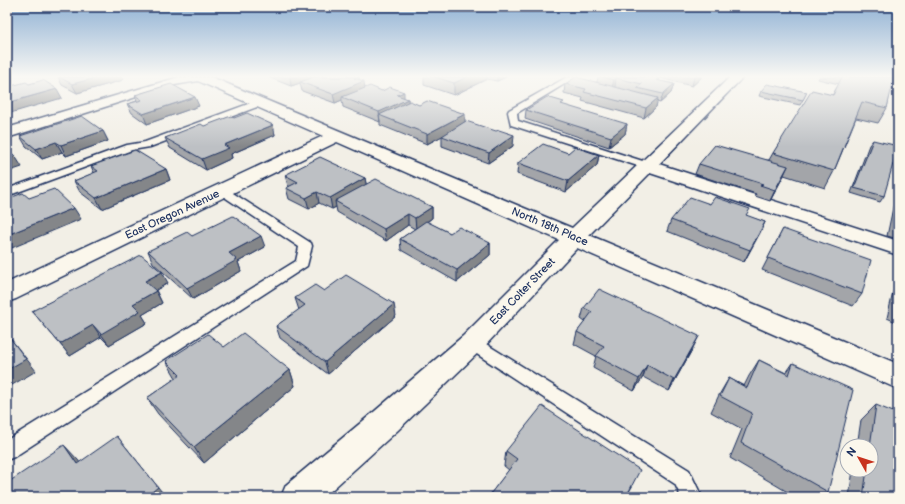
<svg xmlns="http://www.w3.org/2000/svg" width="905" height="504" font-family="'Balsamiq Sans',sans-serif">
  <rect width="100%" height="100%" fill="#f2efe6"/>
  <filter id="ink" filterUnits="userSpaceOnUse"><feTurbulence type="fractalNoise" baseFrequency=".025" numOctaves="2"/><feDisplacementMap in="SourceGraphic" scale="8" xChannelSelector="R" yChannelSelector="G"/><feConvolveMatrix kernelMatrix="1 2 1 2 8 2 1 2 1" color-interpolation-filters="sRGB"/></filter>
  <g filter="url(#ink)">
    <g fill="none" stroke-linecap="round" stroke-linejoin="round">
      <g stroke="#1b2f5e" stroke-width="3">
        <g id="service">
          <polygon points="567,77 576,77 517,113 518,121 652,164 653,166 652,168 644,168 511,125 508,112 509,110"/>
          <polygon points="262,99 265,100 266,102 265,104 150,147 132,150 7,196 7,189 127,145 145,142"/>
          <polygon points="221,187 225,188 311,243 312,246 307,266 14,457 7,460 7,440 296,261 299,247 217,192 215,190"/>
          <polygon points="472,337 478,339 689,470 702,497 681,497 675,484 466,347 464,343 466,339"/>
        </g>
      </g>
      <g stroke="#1b2f5e" stroke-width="3">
        <polygon id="minor" points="179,77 211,77 572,228 730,77 743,77 659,164 898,241 898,255 650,173 589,235 898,364 898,389 577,248 481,350 397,431 324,497 281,497 286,485 375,411 463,336 559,240 337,142 16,299 7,302 7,283 323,136 198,81 174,85 7,138 7,128"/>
      </g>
      <use href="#service" fill="#fbf7ec" fill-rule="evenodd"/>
      <use href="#minor" fill="#fbf7ec" fill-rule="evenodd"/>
    </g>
    <g fill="#a3a5a9" stroke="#1b2f5e">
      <polygon points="58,77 122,77 123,80 77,93 62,85"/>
      <polygon points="268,77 359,77 360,80 364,88 408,99 408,102 465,122 513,146 488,163 442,146 442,136 427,144 380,125 380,122 343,107 342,100 335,103 302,91 300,83 291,86"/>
      <polygon points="424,77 506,77 497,81 487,79 454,95 424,85"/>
      <polygon points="598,77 702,77 692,86 660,78 659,81 674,84 671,93 660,103 657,102 656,107 644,118 582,101 583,98 564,93 565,84 597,82"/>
      <polygon points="819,77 898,77 898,81 893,80 887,108 878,123 856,118 834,171 825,188 784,175 770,201 755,196 756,194 695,174 699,164 769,160 773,153 833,94 839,84 818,79"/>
      <polygon points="761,91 807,92 800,105 759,96"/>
      <polygon points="135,95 199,106 147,124 132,113 127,104 137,101"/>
      <polygon points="526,110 627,124 625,134 609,147 525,119"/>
      <polygon points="234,118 273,125 275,135 231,154 232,158 206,170 170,148 165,138"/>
      <polygon points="103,131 108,141 66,156 62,152 42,159 26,146 20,136"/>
      <polygon points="873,140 884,196 880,202 851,193 869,145"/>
      <polygon points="568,153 599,155 597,165 566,192 517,174 518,163"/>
      <polygon points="91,166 166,169 170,180 102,209 80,192 74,181 94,173"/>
      <polygon points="285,175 365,178 366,184 432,207 432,218 427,222 450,233 490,243 490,255 457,282 401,250 400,239 415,229 408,225 386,241 337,212 336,207 332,209 319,203 309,209 289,199 286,188 289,186 288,186"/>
      <polygon points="898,184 898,239 887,236"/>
      <polygon points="710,204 765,222 744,262 667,231 671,220"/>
      <polygon points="783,229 862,294 853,306 762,270"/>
      <polygon points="192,236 265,247 238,262 241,271 193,299 153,263 148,251"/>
      <polygon points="898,281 898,323 887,318 895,284"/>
      <polygon points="168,283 156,290 162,303 142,315 147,323 109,345 101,337 70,356 32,311"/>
      <polygon points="324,291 396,316 328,374 280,338 276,326 299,310 295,298"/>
      <polygon points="584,308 693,348 669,391 643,377 634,391 593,368 596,356 574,344 577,332 585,322 581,319"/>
      <polygon points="224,347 290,370 295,386 204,463 158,414 147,398 176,378 166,361"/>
      <polygon points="759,360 786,373 793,363 828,492 823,497 796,497 730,458 742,429 711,412 719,395 729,378 744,386 749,376"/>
      <polygon points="876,405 898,497 849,497 853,470 871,470 871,446 857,446 861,420"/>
      <polygon points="506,451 633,485 626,497 488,497 509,470 504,466"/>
    </g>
    <g fill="#848689" stroke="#1b2f5e">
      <polygon points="99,77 122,77 123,80 77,93 72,84"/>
      <polygon points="290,77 318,77 300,82 300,83 291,86"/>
      <polygon points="358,77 359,77 360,83 364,81 365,90 342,97 342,100 335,103 333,94 354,78"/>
      <polygon points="467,77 487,77 487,79 454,95 454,83"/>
      <polygon points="497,77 506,77 497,81"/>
      <polygon points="694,77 702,77 692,86"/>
      <polygon points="616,78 615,87 612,88 614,80"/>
      <polygon points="674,84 671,93 660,103 663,94"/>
      <polygon points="57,89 62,98 7,114 7,103"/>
      <polygon points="404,92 404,101 408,99 408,108 379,115 380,122 379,112 397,95"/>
      <polygon points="195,97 199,106 147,124 143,114"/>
      <polygon points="658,98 656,107 644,118 646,108"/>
      <polygon points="465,114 465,124 427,144 427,134"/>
      <polygon points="627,124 625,134 609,147 611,137"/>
      <polygon points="273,125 275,135 231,154 232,158 206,170 202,159 224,145"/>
      <polygon points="103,131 108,141 66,156 61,145"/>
      <polygon points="514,135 513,146 488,163 489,153"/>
      <polygon points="56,142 62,152 42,159 36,149"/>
      <polygon points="599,155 597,165 566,192 568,181"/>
      <polygon points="15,156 22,167 7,172 7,159"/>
      <polygon points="788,166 783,177 770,201 775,190"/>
      <polygon points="166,169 170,180 102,209 96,198"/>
      <polygon points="365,178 367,189 335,201 336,207 332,209 330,198"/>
      <polygon points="317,192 319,203 309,209 306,198"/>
      <polygon points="432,207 432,218 416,229 415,218"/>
      <polygon points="74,208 81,219 7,250 7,235"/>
      <polygon points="408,214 408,225 386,241 384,229"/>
      <polygon points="765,222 760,233 744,262 750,250"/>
      <polygon points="261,236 265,247 238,262 241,271 193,299 187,288 229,253"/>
      <polygon points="490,243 490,255 457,282 457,270"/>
      <polygon points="162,272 168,283 151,293 145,281"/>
      <polygon points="156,291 162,303 142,315 147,323 109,345 101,334 133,304"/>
      <polygon points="394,304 396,316 328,374 325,362"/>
      <polygon points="93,325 101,337 70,356 60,344"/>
      <polygon points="7,334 36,371 7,388"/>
      <polygon points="699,336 693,348 669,391 674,380"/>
      <polygon points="647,365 643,377 634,391 639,379"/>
      <polygon points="290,370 295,386 204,463 194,447"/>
      <polygon points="117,436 166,497 146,497"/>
      <polygon points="64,445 78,460 92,479 77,464"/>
    </g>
    <g fill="#bdc0c4" stroke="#1b2f5e">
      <polygon points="59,77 99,77 72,84"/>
      <polygon points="314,77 358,77 354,78 364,81 333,94 300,82"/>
      <polygon points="435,77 467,77 454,83"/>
      <polygon points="576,77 658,98 646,108 584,92 586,89 565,84"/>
      <polygon points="602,77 660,77 656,80 674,84 663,94 637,88 642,84 616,78 614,80"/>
      <polygon points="842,77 886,77 894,78 887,108 862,102 834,171 773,153 812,90 833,95"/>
      <polygon points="43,80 57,89 7,103 7,87 26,82 29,84"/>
      <polygon points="171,84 195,97 143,114 127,104 142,100 135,95"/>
      <polygon points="767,84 807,92 803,100 761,91"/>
      <polygon points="370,86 382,91 390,87 404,92 397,95 408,99 379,112 342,97"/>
      <polygon points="547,97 564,102 561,104 627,124 611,137 526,110"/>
      <polygon points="410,101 419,105 427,101 465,114 427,134 379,115"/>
      <polygon points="247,113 273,125 224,145 229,148 202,159 165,138 201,124 204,126 231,116 234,118"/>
      <polygon points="82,116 103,131 61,145 56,142 36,149 20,136"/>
      <polygon points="466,121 496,131 499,130 514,135 489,153 442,136"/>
      <polygon points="873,140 898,146 884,196 854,188"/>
      <polygon points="543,144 568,153 575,147 599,155 568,181 518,163"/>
      <polygon points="715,145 788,166 775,190 760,185 763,184 699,164"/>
      <polygon points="7,149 15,156 7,159"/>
      <polygon points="135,150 166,169 96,198 74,181 98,171 91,166"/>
      <polygon points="320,157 365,178 330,198 317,192 306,198 286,188 298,182 285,175"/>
      <polygon points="376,179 432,207 415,218 408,214 384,229 335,201"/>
      <polygon points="54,189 74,208 7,235 7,199 23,193 29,198"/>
      <polygon points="690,197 710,204 715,197 750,209 746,215 765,222 750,250 671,220"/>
      <polygon points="233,216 261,236 229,253 237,260 187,288 148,251 187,232 192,236"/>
      <polygon points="426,221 450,233 459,227 490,243 457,270 400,239"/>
      <polygon points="783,229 871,260 862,294 768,258"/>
      <polygon points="141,255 162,272 145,281 156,291 133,304 140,311 101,334 93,325 60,344 32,311"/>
      <polygon points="346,275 394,304 325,362 276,326 305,305 295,298 315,285 324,291"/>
      <polygon points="599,289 699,336 674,380 647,365 639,379 596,356 604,346 577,332 592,312 584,308"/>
      <polygon points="243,333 290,370 194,447 147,398 180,375 166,361 208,334 224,347"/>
      <polygon points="7,334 26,359 7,370"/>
      <polygon points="759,360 789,375 793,363 853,390 828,492 741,443 752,413 720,396 729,378 747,388"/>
      <polygon points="876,405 898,414 898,497 863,497 867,470 871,470 871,446 870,446"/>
      <polygon points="542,406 640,470 626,497 488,497 517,459 506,451"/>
      <polygon points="117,436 158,487 146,497 7,497 7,483 64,445 77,464"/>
    </g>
  </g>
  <linearGradient id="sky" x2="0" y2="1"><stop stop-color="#8fb1d4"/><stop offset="0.52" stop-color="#f9f8f4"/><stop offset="1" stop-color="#f9f8f4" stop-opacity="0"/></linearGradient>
  <rect width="905" height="147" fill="url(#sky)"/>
  <g text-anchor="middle" stroke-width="3.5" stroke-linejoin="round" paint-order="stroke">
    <g font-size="11" fill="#1b2f5e" stroke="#fbf7ec">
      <text transform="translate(172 214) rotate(-25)" y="4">East Oregon Avenue</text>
      <text transform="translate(550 226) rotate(23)" y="4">North 18th Place</text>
      <text transform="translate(522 291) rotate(-46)" y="4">East Colter Street</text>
    </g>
  </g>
  <rect width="905" height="504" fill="none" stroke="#fbf7ec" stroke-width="24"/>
  <rect x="12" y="12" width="881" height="480" fill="none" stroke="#1b2f5e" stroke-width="1.5" filter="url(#ink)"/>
  <g transform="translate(859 458) rotate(309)"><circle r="19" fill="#fbf7ec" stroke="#a1a7b3"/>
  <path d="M0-3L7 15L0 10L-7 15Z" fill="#c8321e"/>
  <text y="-6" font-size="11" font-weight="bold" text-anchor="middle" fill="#1b2f5e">N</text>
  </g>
</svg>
